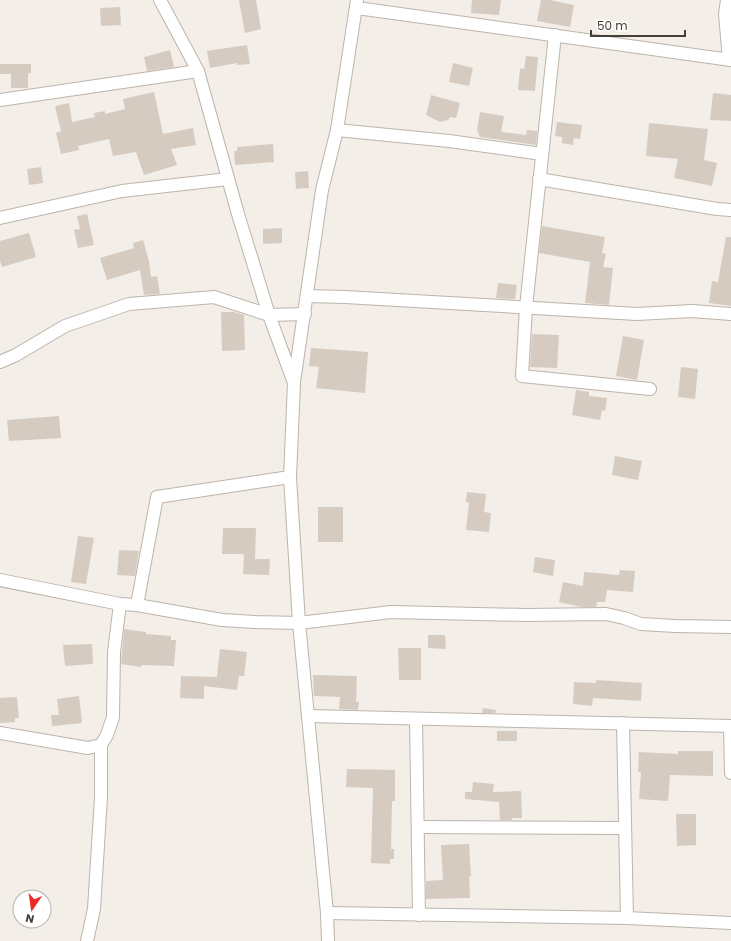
<svg xmlns="http://www.w3.org/2000/svg" width="731" height="941" font-family="Poppins,sans-serif">
  <rect width="100%" height="100%" fill="#f3eee8"/>
  <g fill="#d6cbc1">
    <polygon points="239,0 256,0 261,29 245,33"/>
    <polygon points="472,0 501,0 499,15 471,13"/>
    <polygon points="541,0 550,0 574,5 570,27 537,21"/>
    <polygon points="120,7 121,25 101,26 100,8"/>
    <polygon points="247,45 250,64 237,65 237,63 210,68 207,51"/>
    <polygon points="170,50 174,67 147,71 144,57"/>
    <polygon points="526,56 538,57 535,91 518,90 520,68 524,69"/>
    <polygon points="453,63 473,68 469,86 449,82"/>
    <polygon points="0,64 31,64 31,73 28,73 28,88 11,88 11,74 0,74"/>
    <polygon points="154,92 163,134 193,128 196,145 171,149 177,165 144,175 136,152 113,156 109,139 78,146 79,150 61,154 56,133 61,131 55,106 69,103 72,122 95,117 94,113 105,111 105,114 125,109 123,99"/>
    <polygon points="713,93 731,95 731,121 710,120"/>
    <polygon points="431,95 460,103 456,118 450,117 448,120 440,122 426,115"/>
    <polygon points="480,112 504,116 501,132 526,135 527,130 537,131 536,145 480,137 477,130"/>
    <polygon points="557,122 582,125 580,139 574,138 573,145 562,143 562,137 555,136"/>
    <polygon points="649,123 708,129 704,160 717,163 712,186 674,178 678,159 646,156"/>
    <polygon points="273,144 274,162 235,165 234,151 237,151 237,147"/>
    <polygon points="41,167 43,183 29,185 27,169"/>
    <polygon points="308,171 309,188 296,189 295,172"/>
    <polygon points="87,214 94,245 78,248 74,230 80,229 77,216"/>
    <polygon points="542,226 605,237 602,253 606,254 603,267 613,268 609,305 585,303 590,262 539,253"/>
    <polygon points="282,228 282,243 263,244 263,229"/>
    <polygon points="29,233 36,257 2,267 0,261 0,241"/>
    <polygon points="726,237 731,237 731,306 709,303 712,281 718,282"/>
    <polygon points="143,240 149,261 151,277 157,276 160,294 144,295 140,270 107,280 100,258 134,248 133,243"/>
    <polygon points="498,283 517,285 515,299 496,298"/>
    <polygon points="221,312 234,312 244,315 245,350 222,351"/>
    <polygon points="532,334 559,335 557,368 530,367"/>
    <polygon points="623,336 644,340 637,380 616,376"/>
    <polygon points="311,348 368,352 365,393 316,388 319,367 309,366"/>
    <polygon points="681,367 698,369 695,399 678,397"/>
    <polygon points="576,390 589,392 589,396 607,398 605,411 602,410 600,420 572,415"/>
    <polygon points="59,416 61,438 9,441 7,420"/>
    <polygon points="615,456 642,461 638,480 612,475"/>
    <polygon points="467,492 486,494 484,512 491,513 489,532 466,530 469,503 466,502"/>
    <rect x="318" y="507" width="25" height="35"/>
    <polygon points="223,528 256,528 255,559 270,559 269,575 243,574 244,554 222,554"/>
    <polygon points="78,536 94,538 86,584 71,582"/>
    <polygon points="119,550 139,551 135,576 117,575"/>
    <polygon points="535,557 555,560 553,576 533,572"/>
    <polygon points="620,570 635,571 633,592 607,590 605,602 597,602 596,607 581,607 559,602 563,582 583,586 584,572 619,575"/>
    <polygon points="124,629 146,632 146,634 171,636 171,640 176,640 174,666 142,665 141,667 121,664"/>
    <polygon points="428,635 445,635 446,649 428,648"/>
    <polygon points="92,644 93,664 65,666 63,645"/>
    <polygon points="398,648 421,648 421,680 399,680"/>
    <polygon points="220,649 247,652 244,676 239,676 237,690 204,686 204,699 180,698 181,676 217,677"/>
    <polygon points="313,675 357,676 356,702 359,702 358,710 339,709 340,697 314,696"/>
    <polygon points="596,680 642,683 641,701 593,698 592,706 573,704 574,682 596,683"/>
    <polygon points="79,696 82,723 52,726 51,715 59,715 57,699"/>
    <polygon points="17,697 19,718 15,718 15,722 0,723 0,698"/>
    <polygon points="483,708 496,710 495,713 482,713"/>
    <rect x="497" y="731" width="20" height="10"/>
    <polygon points="678,751 713,751 713,776 670,775 668,801 639,799 641,772 638,772 639,752 678,754"/>
    <polygon points="347,769 395,770 395,801 392,801 391,849 394,849 394,859 390,859 390,864 371,863 373,788 346,787"/>
    <polygon points="473,782 494,784 493,792 521,791 522,818 512,818 512,820 500,820 499,802 465,799 465,792 472,792"/>
    <polygon points="676,814 696,814 696,845 677,846"/>
    <polygon points="469,844 471,876 469,877 470,898 426,899 426,881 443,880 441,845"/>
  </g>
  <g fill="none" stroke-linecap="round" stroke-linejoin="round">
    <g stroke="#bdb4ab" stroke-width="14">
      <g id="street">
        <polyline points="160,0 198,71 238,214 269,315 294,383 290,477 299,623 327,913 328,941"/>
        <polyline points="727,0 725,14 729,60"/>
        <polyline points="357,8 731,60"/>
        <polyline points="555,35 526,307 522,376 650,389"/>
        <polyline points="0,100 198,71"/>
        <polyline points="337,130 449,141 542,154"/>
        <polyline points="539,179 717,209 731,210"/>
        <polyline points="0,218 122,191 228,179"/>
        <polyline points="307,296 345,297 637,314 692,311 731,314"/>
        <polyline points="0,362 16,355 65,326 129,304 214,297 269,315 305,314"/>
        <polyline points="294,382 322,190 337,130 357,0"/>
        <polyline points="0,580 120,604 137,605 222,620 255,622 299,623 391,612 526,615 606,614 624,618 641,624 675,626 731,627"/>
        <polyline points="137,605 157,497 290,477"/>
        <polyline points="308,716 731,726"/>
        <polyline points="416,719 419,915"/>
        <polyline points="623,723 627,918"/>
        <polyline points="730,726 731,773"/>
        <polyline points="0,733 88,748 101,745 107,735 113,717 114,652 120,604"/>
        <polyline points="418,827 625,828"/>
        <polyline points="327,913 627,918 731,923"/>
        <polyline points="87,941 94,909 101,797 101,745"/>
      </g>
    </g>
    <use href="#street" stroke="#fff" stroke-width="12"/>
  </g>
  <g transform="translate(32 909) rotate(193)"><circle r="19" fill="#ffffff" stroke="#b5b2af"/>
  <path d="M0-3L7 15L0 10L-7 15Z" fill="#ea2a27"/>
  <text y="-6" font-size="11" font-weight="bold" text-anchor="middle" fill="#453e37">N</text>
  </g>
  <path d="M591 30v6h94v-6" fill="none" stroke="#453e37" stroke-width="2"/>
  <text x="597" y="30" font-size="12" fill="#453e37" stroke="#ffffff" stroke-width="3" paint-order="stroke">50 m</text>
</svg>
